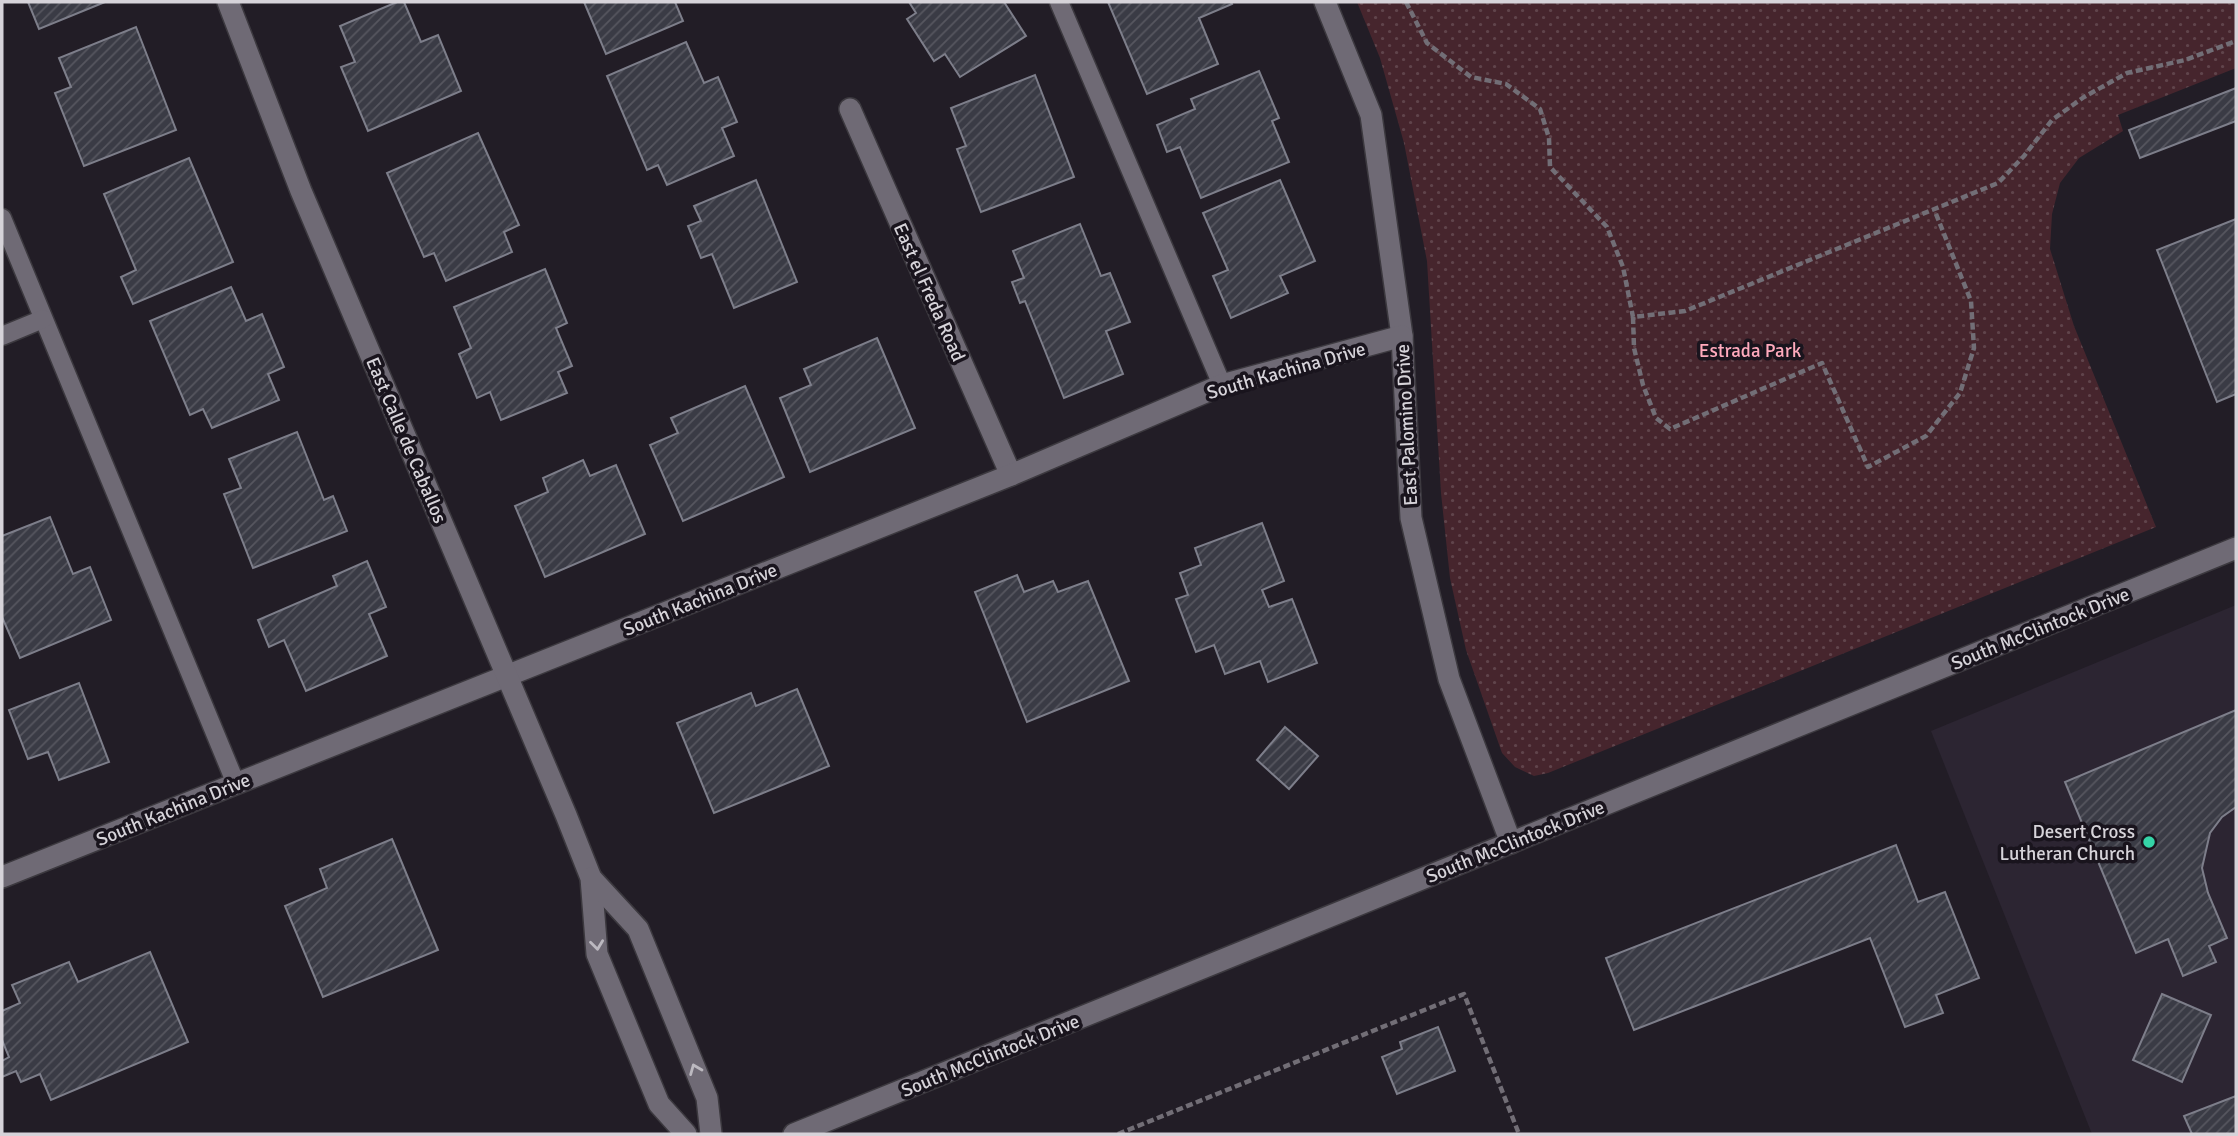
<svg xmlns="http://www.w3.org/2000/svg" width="2238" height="1136" font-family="Signika,sans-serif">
  <defs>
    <pattern id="park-dots" width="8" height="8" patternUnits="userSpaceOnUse" patternTransform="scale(1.75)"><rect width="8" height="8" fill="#46252d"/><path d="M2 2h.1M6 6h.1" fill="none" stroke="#60444b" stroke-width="1.8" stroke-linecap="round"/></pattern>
    <pattern id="building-hatch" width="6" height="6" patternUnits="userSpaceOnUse" patternTransform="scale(1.75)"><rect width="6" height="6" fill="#3a3b45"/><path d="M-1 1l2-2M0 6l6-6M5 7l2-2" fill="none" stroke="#56565f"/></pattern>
  </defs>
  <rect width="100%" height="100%" fill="#221d26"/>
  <polygon fill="#2c2532" points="2236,605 2236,1134 2092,1134 1931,731"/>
  <polygon fill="url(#park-dots)" points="1357,2 2236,2 2236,68 2118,115 2123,131 2079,158 2060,183 2052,214 2050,249 2074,326 2156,527 1548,773 1534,776 1515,767 1502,753 1466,650 1450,578 1441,493 1427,261 1404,143 1380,58"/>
  <g fill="url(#building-hatch)" stroke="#7d7e8a" stroke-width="2">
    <polygon points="28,2 105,2 39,29"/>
    <polygon points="397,2 404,2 421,42 438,35 461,91 368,131 341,67 355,62 340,26"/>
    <polygon points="584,2 675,2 683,21 606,54"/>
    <polygon points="909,2 1004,2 1026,36 960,77 945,54 934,61 907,19 916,13"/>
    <polygon points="1108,2 1231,2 1232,4 1199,18 1218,64 1147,94"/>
    <polygon points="136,27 176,130 84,166 55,93 71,87 59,58"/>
    <polygon points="686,42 704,83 718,77 737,122 722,128 734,156 667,185 658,165 647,170 607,76"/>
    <polygon points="1259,71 1279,118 1272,121 1289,162 1201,198 1180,147 1167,152 1157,125 1195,109 1191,99"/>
    <polygon points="1035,75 1074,177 981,212 957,149 966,146 951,108"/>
    <polygon points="2236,88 2236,121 2140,158 2129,130"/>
    <polygon points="478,133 519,225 504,232 512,252 446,281 434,253 424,257 387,173"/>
    <polygon points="189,158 233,262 133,304 121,277 136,270 104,194"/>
    <polygon points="756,180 797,282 734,308 712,254 701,258 688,226 701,221 694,206"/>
    <polygon points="1280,180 1315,261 1280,276 1288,293 1231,318 1213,276 1228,270 1203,213"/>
    <polygon points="2236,219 2236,394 2217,402 2157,250"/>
    <polygon points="1080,224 1101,276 1110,273 1130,322 1106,331 1123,374 1064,398 1025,301 1020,303 1012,282 1024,278 1013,251"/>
    <polygon points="545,269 567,323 556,328 572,366 558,372 567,393 501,420 490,392 477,398 459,354 471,348 454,307"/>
    <polygon points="231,287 246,321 262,314 284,367 268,374 279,400 212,428 203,409 190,415 150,321"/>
    <polygon points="877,338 915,428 810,472 780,398 811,385 804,369"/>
    <polygon points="745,386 784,477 683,521 650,445 678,433 671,418"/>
    <polygon points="297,432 324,500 333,496 347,531 253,568 224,494 241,488 229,459"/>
    <polygon points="583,460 590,476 616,465 645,534 545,577 515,506 548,492 543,478"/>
    <polygon points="50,517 73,574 90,567 111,620 20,658 2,617 2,536"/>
    <polygon points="1262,523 1284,581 1262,590 1269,607 1292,599 1317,663 1268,682 1260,661 1225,674 1214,645 1196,652 1176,599 1188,595 1180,573 1201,565 1195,548"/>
    <polygon points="367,561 386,607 369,614 387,656 306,691 284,640 269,647 258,620 337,586 333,576"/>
    <polygon points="1017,575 1024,592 1053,581 1058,592 1088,581 1129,681 1027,722 975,592"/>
    <polygon points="79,683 109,762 59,780 48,752 28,759 9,710"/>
    <polygon points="797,689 829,766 714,813 677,723 751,693 756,706"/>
    <polygon points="2236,710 2236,807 2222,817 2210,833 2202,868 2208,893 2227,938 2209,946 2216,962 2183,976 2168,939 2136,953 2065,782"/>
    <polygon points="1285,727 1318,756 1289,789 1257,760"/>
    <polygon points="392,839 438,950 323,997 285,906 327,888 320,869"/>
    <polygon points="1896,845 1918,902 1945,892 1979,978 1936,995 1943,1013 1905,1027 1870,938 1634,1030 1606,958"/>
    <polygon points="150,952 188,1042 51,1100 40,1074 21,1082 16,1071 2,1077 2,1061 9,1057 2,1040 2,1011 20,1003 12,985 69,962 78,982"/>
    <polygon points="2162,994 2211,1015 2182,1082 2133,1060"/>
    <polygon points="1438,1027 1455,1071 1397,1094 1382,1057 1402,1049 1400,1042"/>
    <polygon points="2236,1096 2236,1134 2192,1134 2184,1116"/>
  </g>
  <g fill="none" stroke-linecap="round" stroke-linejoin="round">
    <g stroke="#3c393f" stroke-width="21">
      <g id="service">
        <polyline points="1059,2 1222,385"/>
        <polyline points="2,218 236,784"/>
        <polyline points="2,336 43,319"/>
      </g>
    </g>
    <g stroke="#3c393f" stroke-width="24">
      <g id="minor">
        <polyline points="1325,2 1371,115 1402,336 1411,518 1449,679 1511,843"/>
        <polyline points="850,109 1011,475"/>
        <polyline points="2,877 1011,475 1222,385 1402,336"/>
      </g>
    </g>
    <g stroke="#3c393f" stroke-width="24">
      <g id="tertiary">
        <polyline points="228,2 301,191 566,815 591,878 597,954 659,1104 686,1134"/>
        <polyline points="591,878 638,929 707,1098 711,1134"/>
      </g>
    </g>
    <g stroke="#3c393f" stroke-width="24">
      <polyline id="secondary" points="794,1134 2236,548"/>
    </g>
    <g stroke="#726e76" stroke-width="4.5" stroke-dasharray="7 3.5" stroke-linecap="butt">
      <polyline points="1406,2 1427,43 1471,77 1506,84 1540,109 1549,138 1550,167 1607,227 1623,267 1633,317 1685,311 1998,183 2024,156 2052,120 2084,97 2127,73 2185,60 2236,41"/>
      <polyline points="1633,317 1634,348 1643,385 1656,418 1670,429 1822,363 1868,467 1926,436 1960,393 1974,348 1971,301 1934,209"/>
      <polyline points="1118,1134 1464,994 1519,1134"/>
    </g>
    <use href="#service" stroke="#6f6a75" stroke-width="18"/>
    <use href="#minor" stroke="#6f6a75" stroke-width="21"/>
    <use href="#tertiary" stroke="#6f6a75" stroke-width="21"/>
    <use href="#secondary" stroke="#6f6a75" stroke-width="21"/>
  </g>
  <defs><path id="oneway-chevron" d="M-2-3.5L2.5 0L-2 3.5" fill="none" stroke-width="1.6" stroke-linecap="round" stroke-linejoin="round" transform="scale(1.75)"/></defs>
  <g stroke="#bcb9c0">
    <use href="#oneway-chevron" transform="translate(597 945) rotate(83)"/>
    <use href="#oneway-chevron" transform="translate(695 1069) rotate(-112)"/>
  </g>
  <circle fill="#35d4a7" stroke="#19141d" stroke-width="2.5" cx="2149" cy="842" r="7"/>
  <g text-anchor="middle" stroke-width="7" stroke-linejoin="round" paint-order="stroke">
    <g font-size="19" fill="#d6d3d9" stroke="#19141d">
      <text transform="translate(930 292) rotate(66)" y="7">East el Freda Road</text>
      <text transform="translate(1286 370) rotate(-16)" y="7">South Kachina Drive</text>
      <text transform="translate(1406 425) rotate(-93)" y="7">East Palomino Drive</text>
      <text transform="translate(407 440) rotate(67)" y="7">East Calle de Caballos</text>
      <text transform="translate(700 599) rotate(-22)" y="7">South Kachina Drive</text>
      <text transform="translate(2040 628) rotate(-22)" y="7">South McClintock Drive</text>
      <text transform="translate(173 809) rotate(-22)" y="7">South Kachina Drive</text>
      <text transform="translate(1515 841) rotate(-22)" y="7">South McClintock Drive</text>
      <text transform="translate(990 1055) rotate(-22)" y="7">South McClintock Drive</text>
    </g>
    <g font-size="19" fill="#ffaabd" stroke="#19141d">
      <text x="1750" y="357">Estrada Park</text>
    </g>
    <g font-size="19" fill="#d6d3d9" stroke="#19141d" text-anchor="end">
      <text x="2135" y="838">Desert Cross<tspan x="2135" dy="22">Lutheran Church</tspan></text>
    </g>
  </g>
  <rect width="2238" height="1136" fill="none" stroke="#d6d3d9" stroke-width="7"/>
</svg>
